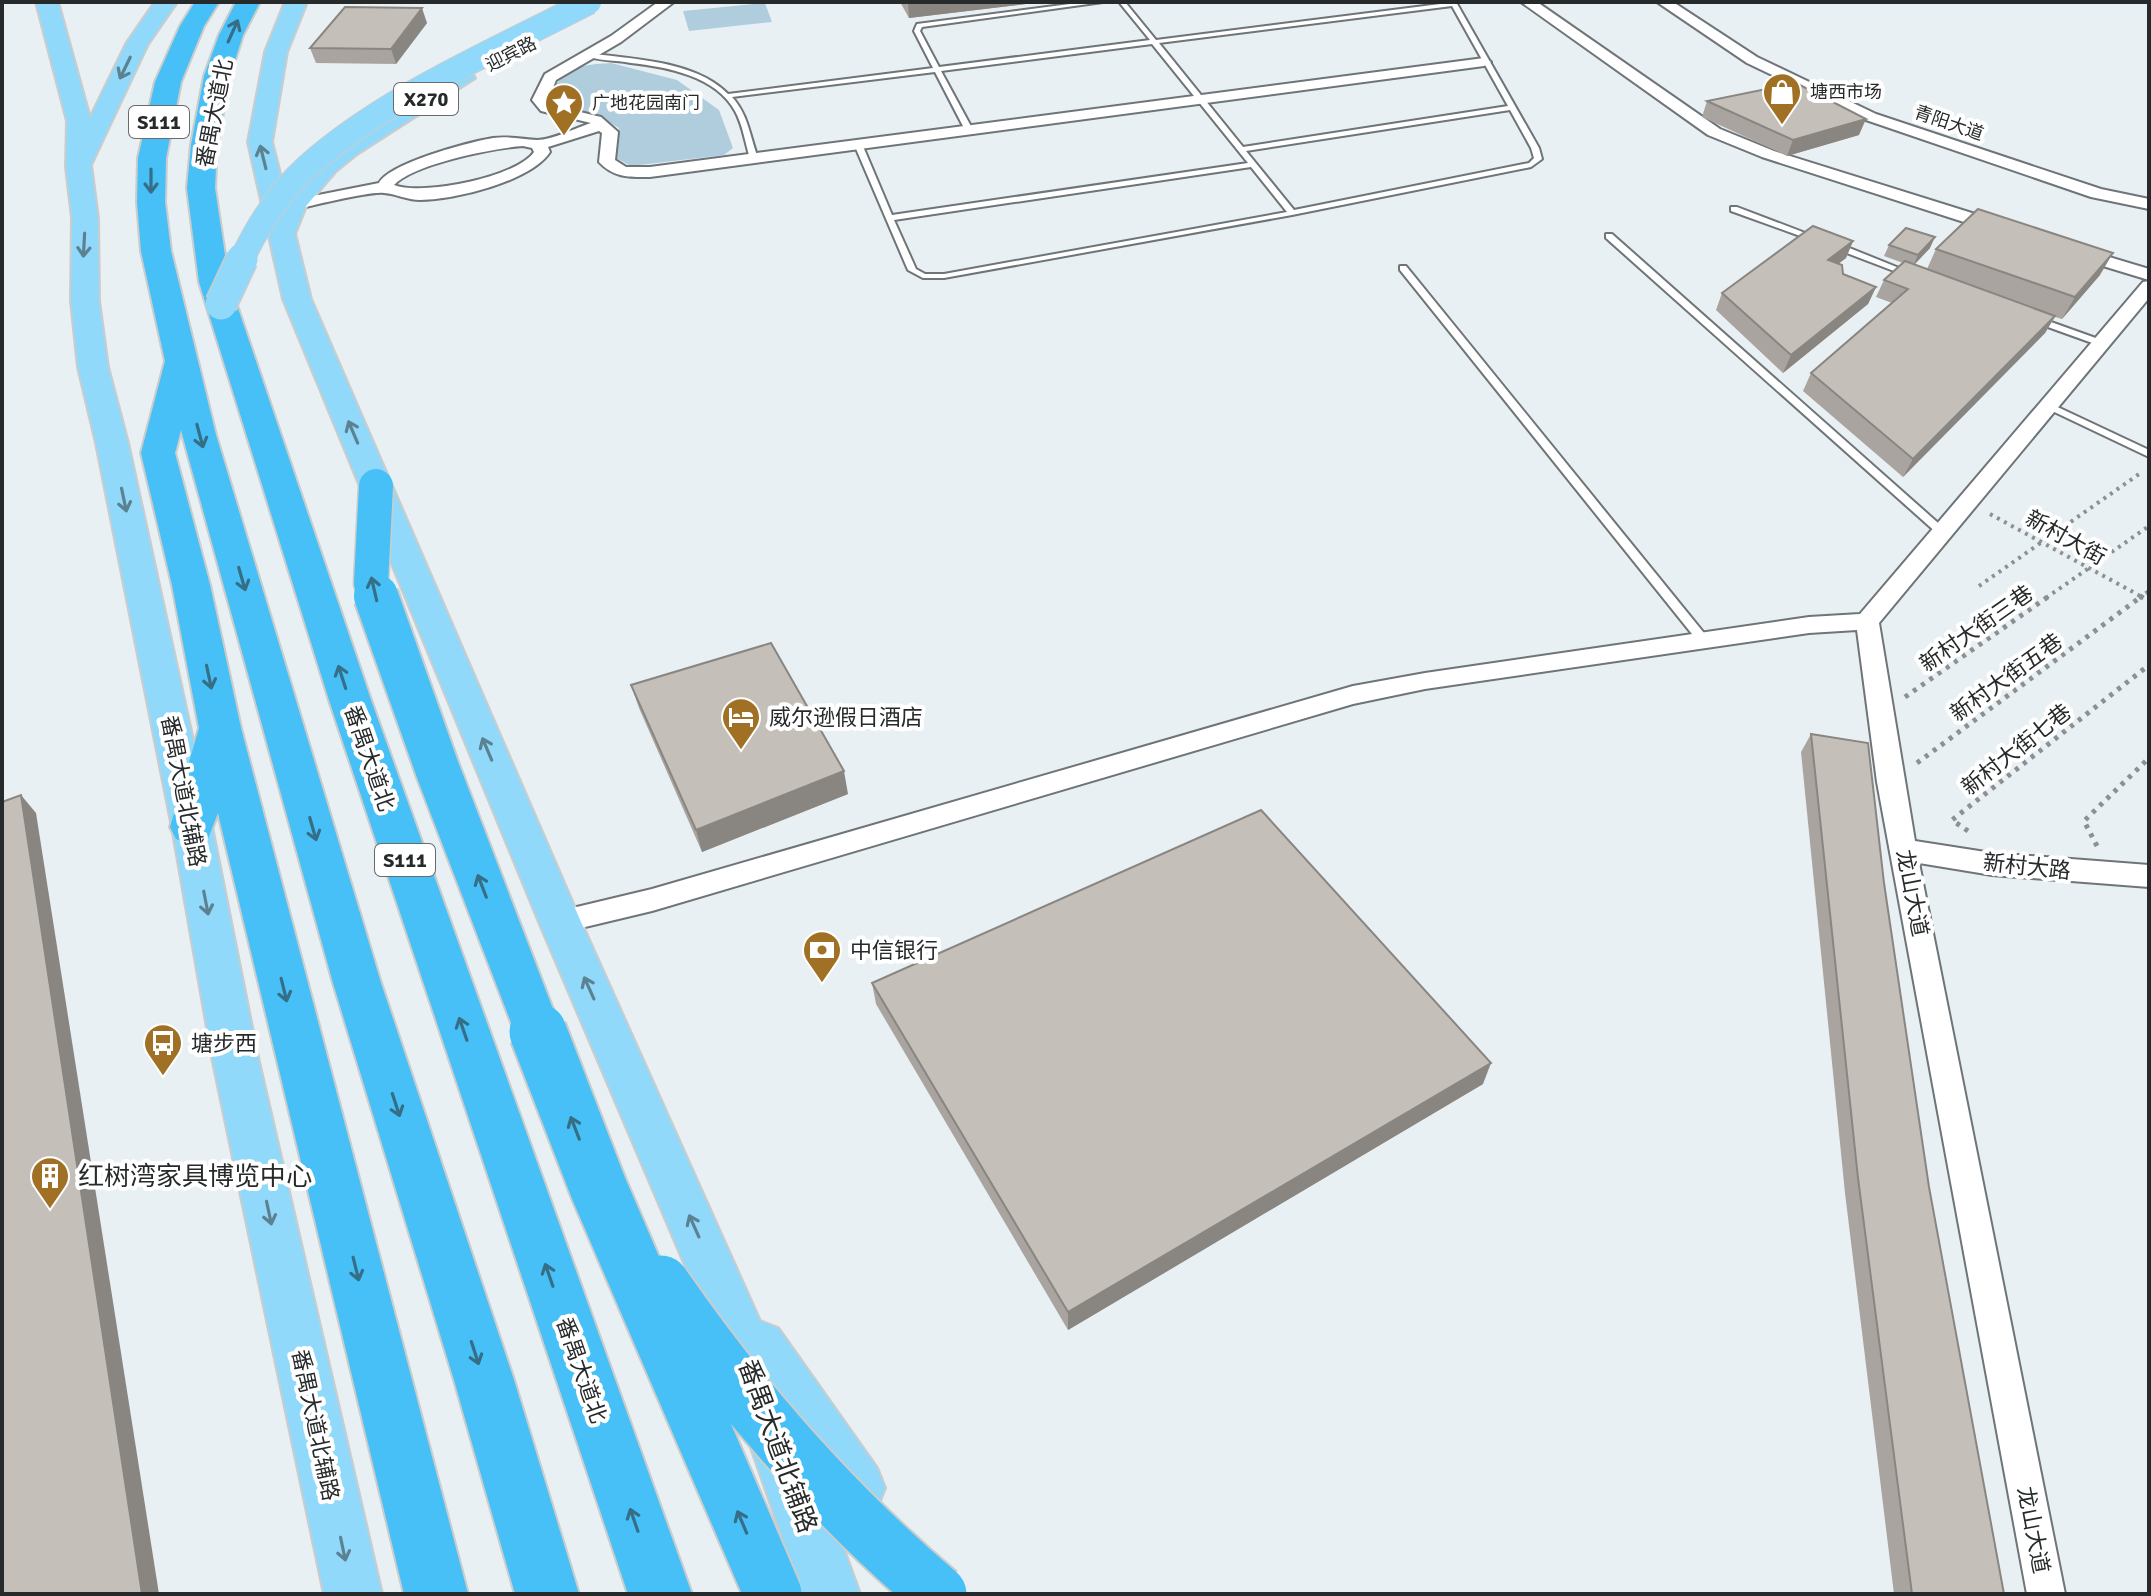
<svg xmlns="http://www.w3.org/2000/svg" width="2151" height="1596" font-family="Signika,'Noto Sans SC',sans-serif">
  <rect width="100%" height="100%" fill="#e8f0f4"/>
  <g fill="#b0cddd">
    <polygon points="765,3 772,22 689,31 683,11"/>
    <path d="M611 63 677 80 719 110 733 148 724 155 631 166 616 158 619 128 599 116 556 106 548 98C564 67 578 65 611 63Z"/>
  </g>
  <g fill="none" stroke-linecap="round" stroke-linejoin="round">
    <g stroke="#6e7478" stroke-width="4">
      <g id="lane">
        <path d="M1085 2H1103L922 27 920 31 939 67 1150 40 1119 2H1125L1156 40 1456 2 1539 148 1542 159 1531 167 1292 215 944 278H923L908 270 854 144 855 142 862 144 892 215 1248 163 1152 44 941 71 973 130 969 132 965 130 935 72 732 97C748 114 750 137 758 158L754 160 750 158C745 143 743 125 735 111 716 76 667 67 631 63 616 60 597 61 583 55L586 53C630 59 695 60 728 94L933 68 914 31 917 24ZM1452 6 1508 106 1243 147 1159 43ZM1510 110 1531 148 1534 158 1529 163 1294 210 1246 151ZM1251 167 1287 212 944 274H925L916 269 894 220Z"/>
        <polygon points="1731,207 1737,207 1821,239 1814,241 1731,211"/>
        <polygon points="1606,234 1612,234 1946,530 1946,534 1938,534 1606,238"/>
        <polygon points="1831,243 1837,243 1914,274 1907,276 1831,247"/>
        <polygon points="1400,266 1406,266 1708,638 1709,641 1708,644 1700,644 1400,270"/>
        <polygon points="2037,317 2104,341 2105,343 2098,345 2034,322 2033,320"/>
        <polygon points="2049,403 2149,450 2149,457 2046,408 2046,404"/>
      </g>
    </g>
    <g stroke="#6e7478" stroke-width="4">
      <g id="street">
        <path d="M658 2H674L621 42 556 80 548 100 551 105 601 117 618 132 615 160 626 167H650L1484 58 1491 62 1484 66 650 177C629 177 614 178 599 162L602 133 599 131 548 147 550 152C531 181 455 200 420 200 407 200 397 194 384 193 370 191 311 206 293 210L285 205 293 200 379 183C390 163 469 142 493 138 509 136 522 139 537 140 553 140 575 128 591 123L541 111 532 100 545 74 611 36ZM523 146 532 148 534 152C517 177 423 196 394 185 413 164 494 148 523 146Z"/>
        <polygon points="1521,2 1537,2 1720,129 1774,151 2007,224 2010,228 2001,233 1995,232 1762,157 1708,135"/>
        <polygon points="1657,2 1673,2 1757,57 1876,114 2101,189 2149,199 2149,209 2091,197 1866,120 1747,63"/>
        <polygon points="2076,247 2149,269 2149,280 2070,256 2067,252"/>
        <polygon points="2149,281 2149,298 1879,623 1915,841 1992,853 2149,865 2149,887 1992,875 1919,863 2065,1594 2027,1594 1877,782 1857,630 1809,633 1425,689 1353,704 652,911 560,933 550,930 546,922 550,914 560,911 652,889 1353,686 1425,673 1809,617 1860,614 2143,282"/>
      </g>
    </g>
    <g stroke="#cbcccc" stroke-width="4">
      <g id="primary">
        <polygon points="36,2 58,2 90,118 126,44 155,2 177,2 148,44 91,165 98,218 99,301 108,367 128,443 212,827 259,1062 382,1594 324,1594 213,1062 172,827 96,443 78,367 71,301 72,218 66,167 67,121"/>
        <path d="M285 2H307L287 52 272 142 286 197C296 184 306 172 319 160 341 140 446 67 472 73L475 78 357 154 336 171 306 206 295 234 311 299 581 922 760 1321 778 1328 877 1468 885 1488 877 1508 857 1516 837 1508 819 1481 860 1594H802L699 1298 539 922 283 299 248 142 265 52Z"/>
      </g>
    </g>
    <g stroke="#cbcccc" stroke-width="4">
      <g id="highway">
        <polygon points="195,2 219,2 204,26 181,82 166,158 165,202 171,251 216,435 381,983 514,1380 579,1594 515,1594 454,1380 333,983 181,430 175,453 210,585 241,728 468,1594 404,1594 218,813 208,839 192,844 176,839 170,827 199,728 172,585 141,453 165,361 141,251 137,202 138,158 155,82 180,26"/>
        <polygon points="236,2 260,2 243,35 230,76 217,145 215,188 229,282 371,700 692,1594 628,1594 329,700 199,282 187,188 191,145 204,76 219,35"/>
      </g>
    </g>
    <g stroke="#8b9193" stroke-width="4" stroke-dasharray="3 5" stroke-linecap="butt">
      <polyline points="1990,514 2144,598"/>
      <polyline points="1979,586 2142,472"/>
      <polyline points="2046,598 2149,526"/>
      <polyline points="2139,598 2149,591"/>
    </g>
    <g stroke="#8b9193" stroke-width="5" stroke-dasharray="4 6" stroke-linecap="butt">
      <polyline points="2140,596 2149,601"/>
      <polyline points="1905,697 2049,596"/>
      <polyline points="1917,763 2142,596"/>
      <polyline points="1968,831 1952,820 2149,665"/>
      <polyline points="2097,846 2084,821 2149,758"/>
    </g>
    <use href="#lane" fill="#fff" fill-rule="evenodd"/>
    <use href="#street" fill="#fff" fill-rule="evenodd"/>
    <use href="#primary" fill="#90d9fa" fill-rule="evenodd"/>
    <use href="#highway" fill="#46c0f6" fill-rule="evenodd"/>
    <g stroke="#cbcccc" stroke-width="26" stroke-linecap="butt">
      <path id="primary-bridge-far1" d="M241 261C257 227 279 192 308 166 385 97 497 50 589 2"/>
    </g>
    <g stroke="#cbcccc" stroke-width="34" stroke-linecap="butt">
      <polyline id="primary-bridge" points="221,304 242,259"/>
    </g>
    <g stroke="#cbcccc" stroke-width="37" stroke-linecap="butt">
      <polyline id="highway-bridge-far2" points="376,486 371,583 376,598"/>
    </g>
    <g stroke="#cbcccc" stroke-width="48" stroke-linecap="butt">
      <polyline id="highway-bridge-far1" points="376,596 438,771 539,1034"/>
    </g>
    <g stroke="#cbcccc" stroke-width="61" stroke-linecap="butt">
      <g id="highway-bridge">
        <polyline points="538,1032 598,1187 773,1594"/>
        <path d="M661 1284C741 1400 831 1503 938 1594"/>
      </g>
    </g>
    <use href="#primary-bridge-far1" stroke="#90d9fa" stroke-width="24"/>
    <use href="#primary-bridge" stroke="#90d9fa" stroke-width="31"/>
    <use href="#highway-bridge-far2" stroke="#46c0f6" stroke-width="34"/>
    <use href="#highway-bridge-far1" stroke="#46c0f6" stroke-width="44"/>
    <use href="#highway-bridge" stroke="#46c0f6" stroke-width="57"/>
  </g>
  <g fill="#a9a49f">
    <polygon points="900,2 1042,2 909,18"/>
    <polygon points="427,23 396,64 316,63 310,48"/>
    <polygon points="1707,101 1859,135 1787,156 1702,117"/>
    <polygon points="1853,241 1846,258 1838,264 1843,274 1876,287 1868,304 1783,373 1716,310 1722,293"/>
    <polygon points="1889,245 1930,248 1914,265 1927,269 1936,249 2100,275 2062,319 2055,317 2045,333 1903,477 1803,391 1811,373 1892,303 1876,297 1884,280 1903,263 1884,256"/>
    <polygon points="631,685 848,794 702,852 639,708"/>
    <polygon points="1811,734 1884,883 1929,1187 2004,1594 1894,1594 1845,1193 1801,752"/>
    <polygon points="872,983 1483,1084 1068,1330 876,1004"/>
  </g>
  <g fill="#898682">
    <polygon points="915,2 1042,2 909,18 908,3"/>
    <polygon points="422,8 427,23 396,64 391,49"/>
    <polygon points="1866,119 1859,135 1787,156 1793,140"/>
    <polygon points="1935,237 1930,248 1913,266 1918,255"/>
    <polygon points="1853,241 1846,258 1821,277 1828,260"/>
    <polygon points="2113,253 2100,275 2062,319 2075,297"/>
    <polygon points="1876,287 1868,304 1783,373 1791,355"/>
    <polygon points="2055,316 2045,333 1903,477 1913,459"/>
    <polygon points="844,771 848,794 702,852 696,830"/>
    <polygon points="21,795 36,813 159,1594 142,1594"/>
    <polygon points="1491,1063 1483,1084 1068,1330 1068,1312"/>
  </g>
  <g fill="#c4bfb9" stroke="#898682" stroke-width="2">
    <polygon points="345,7 422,8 391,49 310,48"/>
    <polygon points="1796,83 1866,119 1793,140 1707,101"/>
    <polygon points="1978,209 2113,253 2075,297 1936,249"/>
    <polygon points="1813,226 1853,241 1828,260 1842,265 1843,274 1876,287 1791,355 1722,293"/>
    <polygon points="1906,228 1935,237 1918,255 1889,245"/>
    <polygon points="1905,261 2055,316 1913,459 1811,373 1908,289 1884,280"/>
    <polygon points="771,643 844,771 696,830 631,685"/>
    <polygon points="1811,734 1868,743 1884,883 1929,1187 2004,1594 1912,1594 1858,1178"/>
    <polygon points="21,795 142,1594 2,1594 2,802"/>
    <polygon points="1261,810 1491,1063 1068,1312 872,983"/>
  </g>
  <defs><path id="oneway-shaft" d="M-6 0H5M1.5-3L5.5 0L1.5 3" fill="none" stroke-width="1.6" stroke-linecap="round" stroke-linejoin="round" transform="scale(2)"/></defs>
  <g stroke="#356e86">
    <use href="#oneway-shaft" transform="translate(233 31) rotate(-66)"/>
    <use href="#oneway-shaft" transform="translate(151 181) rotate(90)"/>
    <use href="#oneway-shaft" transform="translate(200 436) rotate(75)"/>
    <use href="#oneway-shaft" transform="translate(242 579) rotate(74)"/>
    <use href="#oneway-shaft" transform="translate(374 589) rotate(-103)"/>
    <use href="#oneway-shaft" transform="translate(209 677) rotate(78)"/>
    <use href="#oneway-shaft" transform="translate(342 677) rotate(-108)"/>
    <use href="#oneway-shaft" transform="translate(313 829) rotate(74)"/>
    <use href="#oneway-shaft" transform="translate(482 886) rotate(-111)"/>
    <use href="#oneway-shaft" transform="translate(284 990) rotate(76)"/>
    <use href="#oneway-shaft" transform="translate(463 1029) rotate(-109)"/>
    <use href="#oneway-shaft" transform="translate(396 1105) rotate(72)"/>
    <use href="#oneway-shaft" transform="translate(575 1128) rotate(-111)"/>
    <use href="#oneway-shaft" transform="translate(356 1269) rotate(76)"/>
    <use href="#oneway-shaft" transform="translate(549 1275) rotate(-109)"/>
    <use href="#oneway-shaft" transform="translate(475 1353) rotate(72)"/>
    <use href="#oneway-shaft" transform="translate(634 1520) rotate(-109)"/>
    <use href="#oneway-shaft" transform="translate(742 1522) rotate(-113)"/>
  </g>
  <g stroke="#5c8292">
    <use href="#oneway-shaft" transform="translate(125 68) rotate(116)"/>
    <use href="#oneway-shaft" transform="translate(263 157) rotate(-104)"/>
    <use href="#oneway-shaft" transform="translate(84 245) rotate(93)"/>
    <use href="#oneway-shaft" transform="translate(353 432) rotate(-113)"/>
    <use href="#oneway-shaft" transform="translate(124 500) rotate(78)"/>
    <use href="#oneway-shaft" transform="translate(487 749) rotate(-113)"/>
    <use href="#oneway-shaft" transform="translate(206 903) rotate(79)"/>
    <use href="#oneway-shaft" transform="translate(589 988) rotate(-114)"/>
    <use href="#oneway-shaft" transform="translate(269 1213) rotate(78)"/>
    <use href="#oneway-shaft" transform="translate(694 1226) rotate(-114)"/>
    <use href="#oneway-shaft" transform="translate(343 1549) rotate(78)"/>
  </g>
  <defs>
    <g id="shop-pin" transform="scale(2)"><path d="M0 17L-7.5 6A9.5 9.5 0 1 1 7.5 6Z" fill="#a07024" stroke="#fff"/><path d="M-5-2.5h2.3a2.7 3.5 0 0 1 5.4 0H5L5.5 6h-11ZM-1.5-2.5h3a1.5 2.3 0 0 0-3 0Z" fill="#fff"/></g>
    <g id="sight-pin" transform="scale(2)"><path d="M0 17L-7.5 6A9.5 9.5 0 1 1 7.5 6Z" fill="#a07024" stroke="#fff"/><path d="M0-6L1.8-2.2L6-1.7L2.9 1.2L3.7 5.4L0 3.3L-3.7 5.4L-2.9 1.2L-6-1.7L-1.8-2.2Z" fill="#fff"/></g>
    <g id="hotel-pin" transform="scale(2)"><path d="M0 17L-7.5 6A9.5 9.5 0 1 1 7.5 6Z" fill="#a07024" stroke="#fff"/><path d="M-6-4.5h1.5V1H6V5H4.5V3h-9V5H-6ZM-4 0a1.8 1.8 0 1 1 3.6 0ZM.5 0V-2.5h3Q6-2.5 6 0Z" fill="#fff"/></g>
    <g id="bank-pin" transform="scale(2)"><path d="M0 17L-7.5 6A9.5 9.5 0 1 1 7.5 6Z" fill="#a07024" stroke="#fff"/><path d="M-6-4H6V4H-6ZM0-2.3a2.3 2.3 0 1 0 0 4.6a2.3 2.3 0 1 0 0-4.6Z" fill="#fff"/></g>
    <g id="bus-pin" transform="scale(2)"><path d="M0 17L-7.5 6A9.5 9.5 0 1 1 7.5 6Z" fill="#a07024" stroke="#fff"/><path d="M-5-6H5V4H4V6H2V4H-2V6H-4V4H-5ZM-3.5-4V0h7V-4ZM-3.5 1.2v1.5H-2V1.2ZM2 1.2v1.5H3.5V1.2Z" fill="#fff"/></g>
    <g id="building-pin" transform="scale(2)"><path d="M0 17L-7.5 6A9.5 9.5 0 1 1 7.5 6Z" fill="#a07024" stroke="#fff"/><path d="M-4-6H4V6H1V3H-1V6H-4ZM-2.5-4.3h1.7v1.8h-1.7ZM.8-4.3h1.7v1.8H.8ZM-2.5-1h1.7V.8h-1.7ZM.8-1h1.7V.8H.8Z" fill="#fff"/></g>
  </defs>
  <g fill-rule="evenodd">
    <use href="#shop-pin" x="1782" y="92"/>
    <use href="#sight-pin" x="564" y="103"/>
    <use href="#hotel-pin" x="741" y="717"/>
    <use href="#bank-pin" x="822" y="950"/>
    <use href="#bus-pin" x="163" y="1043"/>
    <use href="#building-pin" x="50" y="1176"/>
  </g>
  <g text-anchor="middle" stroke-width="8" stroke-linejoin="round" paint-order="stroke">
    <g font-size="18" fill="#272a2b" stroke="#fff">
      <text transform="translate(511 54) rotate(-27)" y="6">迎宾路</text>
      <text transform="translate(1949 123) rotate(19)" y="6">青阳大道</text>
    </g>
    <g font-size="18" fill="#272a2b" stroke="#fff" text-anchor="start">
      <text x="1810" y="98">塘西市场</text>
      <text x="592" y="109">广地花园南门</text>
    </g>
    <g fill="#fff" stroke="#686a6b" stroke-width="2">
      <rect x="394" y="83" width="64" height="32" rx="6"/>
      <rect x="129" y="106" width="60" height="32" rx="6"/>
      <rect x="375" y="844" width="60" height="32" rx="6"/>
    </g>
    <g font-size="20" font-weight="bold" fill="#272a2b">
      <text x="426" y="106">X270</text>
      <text x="159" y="129">S111</text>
      <text x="405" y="867">S111</text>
    </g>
    <g font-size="22" fill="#272a2b" stroke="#fff">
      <text transform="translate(214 113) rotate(-79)" y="8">番禺大道北</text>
      <text transform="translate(2066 537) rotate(29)" y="8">新村大街</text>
      <text transform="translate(1976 628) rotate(-35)" y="8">新村大街三巷</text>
      <text transform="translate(2006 677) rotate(-36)" y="8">新村大街五巷</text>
      <text transform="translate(2016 749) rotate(-38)" y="8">新村大街七巷</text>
      <text transform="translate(370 758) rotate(71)" y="8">番禺大道北</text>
      <text transform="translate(184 791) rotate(79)" y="8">番禺大道北辅路</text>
      <text transform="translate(2027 866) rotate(6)" y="8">新村大路</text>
      <text transform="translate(1913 893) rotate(79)" y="8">龙山大道</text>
      <text transform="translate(582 1370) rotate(71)" y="8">番禺大道北</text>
      <text transform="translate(316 1425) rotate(78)" y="8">番禺大道北辅路</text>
      <text transform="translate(2034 1530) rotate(79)" y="8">龙山大道</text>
    </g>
    <g font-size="22" fill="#272a2b" stroke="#fff" text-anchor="start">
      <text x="769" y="725">威尔逊假日酒店</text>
      <text x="850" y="958">中信银行</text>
      <text x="191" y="1051">塘步西</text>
    </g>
    <g font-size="26" fill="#272a2b" stroke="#fff" text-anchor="start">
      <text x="78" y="1185">红树湾家具博览中心</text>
    </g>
    <g font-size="26" fill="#272a2b" stroke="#fff">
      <text transform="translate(778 1446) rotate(70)" y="9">番禺大道北铺路</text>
    </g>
  </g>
  <rect width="2151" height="1596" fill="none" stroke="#272a2b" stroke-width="8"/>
</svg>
